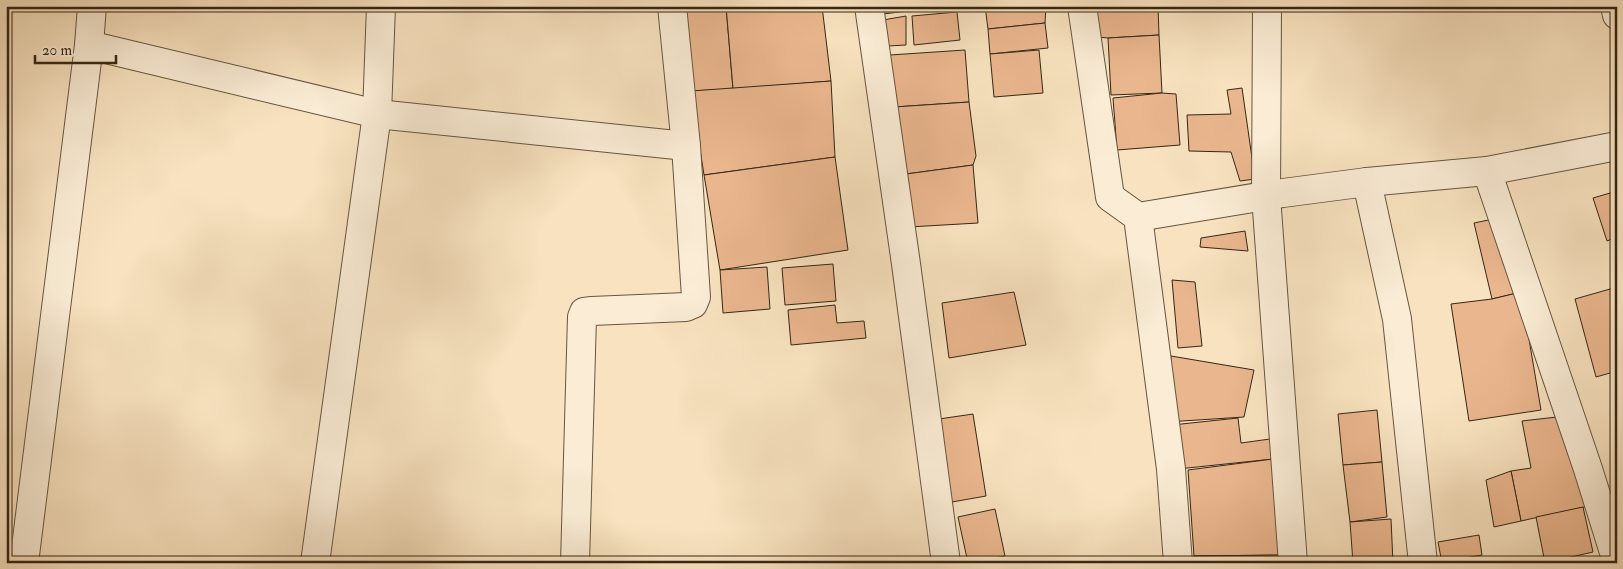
<svg xmlns="http://www.w3.org/2000/svg" width="1623" height="569" font-family="'IM FELL Double Pica',serif">
  <rect width="100%" height="100%" fill="#f8e2bf"/>
  <filter id="stains"><feTurbulence type="fractalNoise" baseFrequency=".004" numOctaves="4"/><feColorMatrix values="0 0 0 0 .2 0 0 0 0 .09 0 0 0 0 .02 0 0 0 .5 -.17"/></filter>
  <radialGradient id="worn" r=".72"><stop offset=".6" stop-color="#630" stop-opacity="0"/><stop offset="1" stop-color="#630" stop-opacity=".3"/></radialGradient>
  <g fill="#eab68e" stroke="#352715">
    <polygon points="684,6 726,6 733,89 691,91"/>
    <polygon points="726,6 822,6 831,81 733,89"/>
    <polygon points="881,6 950,6 883,14"/>
    <polygon points="985,6 1046,6 1045,23 988,29"/>
    <polygon points="1089,6 1158,6 1159,35 1108,38 1087,36"/>
    <polygon points="957,12 960,40 914,45 912,16"/>
    <polygon points="906,16 906,45 888,46 883,20"/>
    <polygon points="1045,23 1048,48 990,54 988,29"/>
    <polygon points="1159,35 1162,93 1111,95 1108,38"/>
    <polygon points="965,50 969,102 894,107 890,55"/>
    <polygon points="1039,50 1043,93 994,97 990,54"/>
    <polygon points="831,81 835,157 704,175 691,91"/>
    <polygon points="1242,88 1255,179 1240,181 1231,152 1189,151 1187,115 1231,114 1227,90"/>
    <polygon points="1162,93 1176,94 1180,145 1117,150 1113,98"/>
    <polygon points="969,102 976,156 973,165 906,174 894,107"/>
    <polygon points="835,157 848,250 720,270 704,175"/>
    <polygon points="973,165 978,223 909,227 906,174"/>
    <polygon points="1617,191 1617,237 1607,241 1593,198"/>
    <polygon points="1503,217 1521,292 1492,299 1474,223"/>
    <polygon points="1245,231 1248,251 1200,247 1201,238"/>
    <polygon points="833,264 836,301 785,305 782,268"/>
    <polygon points="767,267 770,309 723,313 720,270"/>
    <polygon points="1172,280 1195,282 1202,346 1178,348"/>
    <polygon points="1617,287 1617,371 1596,377 1575,299"/>
    <polygon points="1014,292 1026,345 949,358 942,303"/>
    <polygon points="1521,292 1541,410 1469,421 1451,304 1492,299"/>
    <polygon points="835,305 837,323 864,321 866,338 791,345 788,310"/>
    <polygon points="1171,356 1254,370 1244,417 1167,422"/>
    <polygon points="1377,410 1382,462 1343,465 1338,414"/>
    <polygon points="973,414 986,496 952,502 939,419"/>
    <polygon points="1557,417 1589,506 1521,521 1511,471 1531,468 1522,421"/>
    <polygon points="1238,418 1241,443 1270,439 1273,459 1178,469 1172,425"/>
    <polygon points="1273,459 1284,555 1194,556 1188,470"/>
    <polygon points="1382,462 1387,517 1350,522 1343,465"/>
    <polygon points="1511,471 1521,521 1494,527 1486,480"/>
    <polygon points="1583,507 1593,552 1545,563 1536,517"/>
    <polygon points="995,509 1005,556 968,563 958,517"/>
    <polygon points="1391,519 1393,563 1353,563 1350,522"/>
    <polygon points="1479,535 1482,555 1465,558 1466,563 1442,563 1438,542"/>
    <polygon points="1284,555 1284,563 1194,563 1194,556"/>
  </g>
  <g fill="none" stroke-linecap="round" stroke-linejoin="round">
    <g stroke="#665640" stroke-width="30">
      <g id="street">
        <polyline points="869,6 906,264 946,563"/>
        <polyline points="1082,6 1110,197 1138,217 1171,469 1178,563"/>
        <polyline points="1267,6 1266,196 1293,563"/>
        <polyline points="1615,6 1617,15"/>
        <polyline points="89,45 377,114 686,146"/>
        <polyline points="1487,171 1588,469 1617,562"/>
        <polyline points="1367,182 1397,319 1423,563"/>
        <polyline points="1138,217 1283,193 1367,182 1487,171 1617,146"/>
        <polyline points="24,563 89,45 92,6"/>
        <polyline points="315,563 377,114 381,6"/>
        <polyline points="575,563 582,317 584,312 592,311 686,307 693,304 696,297 686,146 672,6"/>
      </g>
    </g>
    <use href="#street" stroke="#faecd5" stroke-width="28"/>
  </g>
  <rect width="1623" height="569" fill="none" stroke="#f8e2bf" stroke-width="25"/>
  <rect x="8" y="8" width="1608" height="554" fill="none" stroke="#352715" stroke-width="2.5"/>
  <rect x="12" y="12" width="1598" height="544" fill="none" stroke="#352715"/>
  <path d="M35 55v8h81v-8" fill="none" stroke="#352715" stroke-width="2.5"/>
  <text x="42" y="55" font-size="15" fill="#352715" stroke="#faecd5" stroke-width="4" paint-order="stroke">20 m</text>
  <rect width="100%" height="100%" filter="url(#stains)"/>
  <rect width="100%" height="100%" fill="url(#worn)"/>
</svg>
